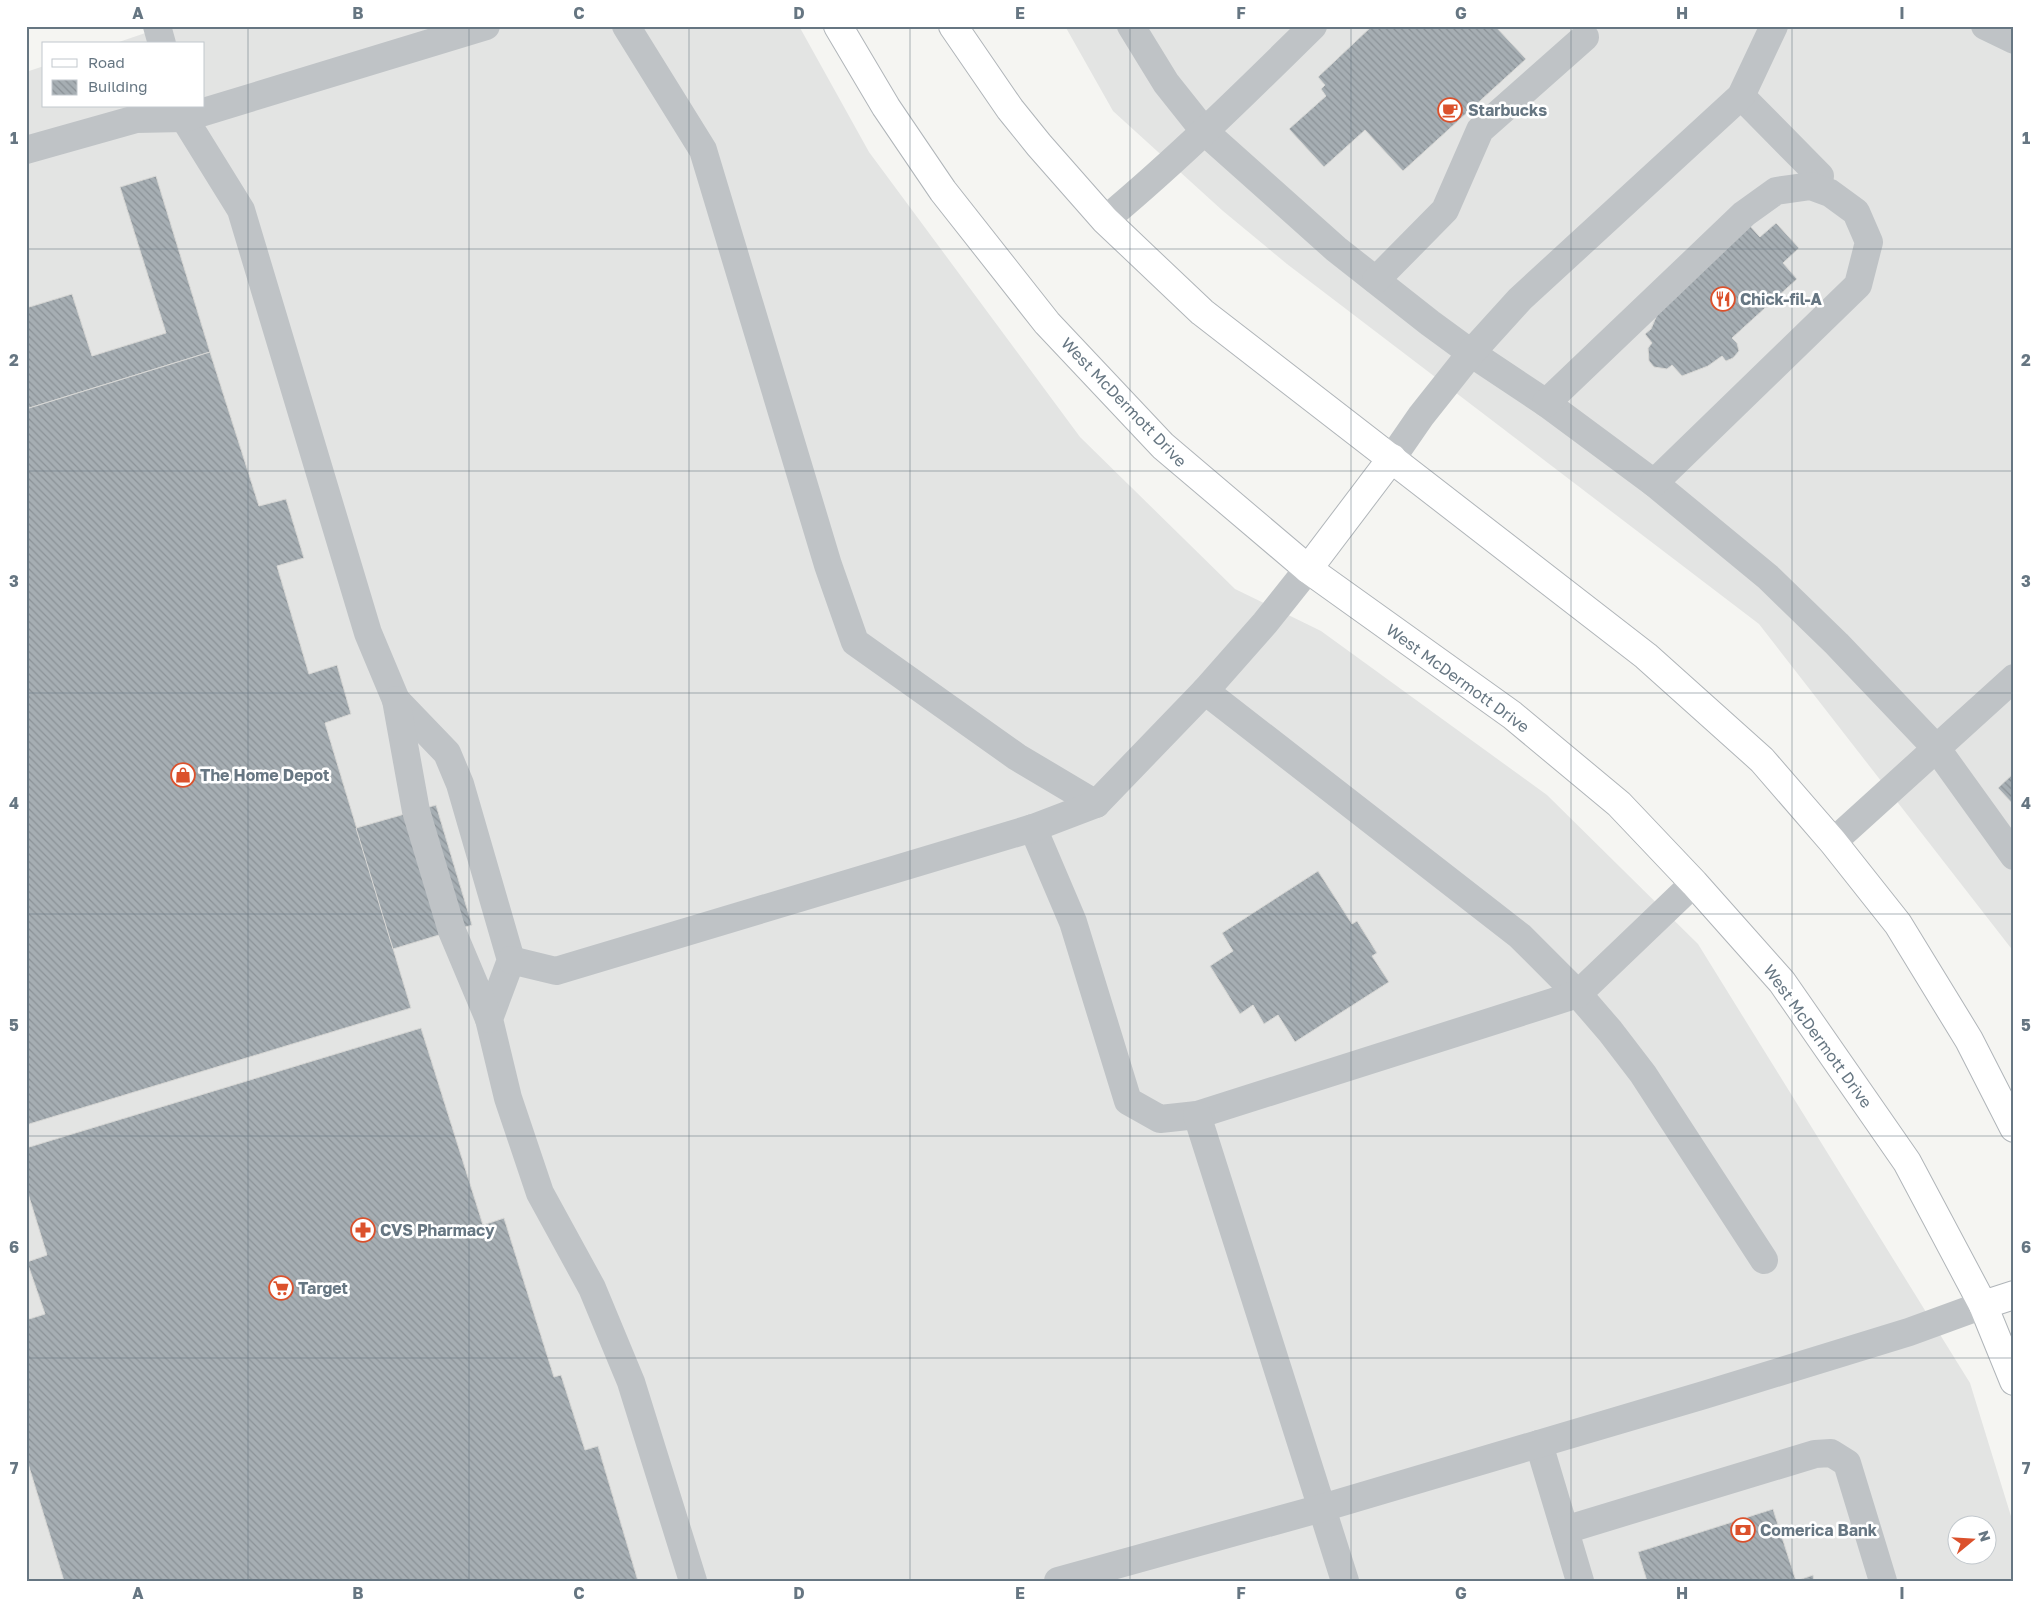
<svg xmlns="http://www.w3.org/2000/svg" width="2040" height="1607" font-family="'Golos Text',sans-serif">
  <defs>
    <pattern id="building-back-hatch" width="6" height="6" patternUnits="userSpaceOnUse" patternTransform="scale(1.25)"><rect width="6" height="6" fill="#a6aeb3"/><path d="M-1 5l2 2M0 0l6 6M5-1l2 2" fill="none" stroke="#8b9297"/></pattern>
  </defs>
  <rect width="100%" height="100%" fill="#f5f5f2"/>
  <g fill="#e3e4e3" fill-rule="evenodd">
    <path d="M166 26H799L869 152 1080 437 1235 589 1321 631 1547 795 1698 944 1970 1383 2014 1526V1581H26V72L44 66V106H204V44H113ZM1958 1524H1988V1554H1958Z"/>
    <polygon points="1065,26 2014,26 2014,952 1759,624 1287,264 1223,211 1113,111"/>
  </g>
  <g fill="url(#building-back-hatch)" stroke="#d7d7d5">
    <polygon points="1372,26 1495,26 1526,59 1403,171 1365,130 1324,167 1289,129 1326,96 1321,89 1325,85 1318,77"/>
    <polygon points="156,176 210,352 26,409 26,308 72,294 92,356 166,333 120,187"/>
    <polygon points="1776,223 1799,248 1783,263 1797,279 1732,338 1737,343 1739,351 1733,358 1726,361 1722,356 1708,366 1682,376 1672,365 1667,369 1654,367 1649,361 1648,348 1652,343 1645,334 1651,329 1659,310 1748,224 1760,237"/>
    <polygon points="210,352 259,506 286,499 304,558 277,566 309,674 337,665 351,714 325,723 411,1008 26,1125 26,409"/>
    <polygon points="2014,773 2014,805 1998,788"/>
    <polygon points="436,805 472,925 393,949 356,828"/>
    <polygon points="1318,871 1352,924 1357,921 1377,953 1372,956 1389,982 1295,1042 1278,1015 1264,1024 1253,1005 1240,1014 1210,966 1233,951 1222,933"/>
    <polygon points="421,1028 483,1225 504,1218 554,1377 561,1375 585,1450 598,1446 638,1581 64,1581 26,1457 26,1320 45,1314 27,1262 47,1255 26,1187 26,1148"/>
    <polygon points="1773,1509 1796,1581 1813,1575 1814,1581 1647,1581 1638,1552"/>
  </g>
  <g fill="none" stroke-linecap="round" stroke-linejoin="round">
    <g stroke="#b0b5b9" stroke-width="30">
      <g id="major">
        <polyline points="838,26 886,107 943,191 1047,323 1163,446 1308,569 1512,715 1619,804 1694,883 1782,982 1907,1162 1983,1305 2014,1381"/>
        <polyline points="953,26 1010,109 1039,145 1105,220 1202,312 1646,656 1762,760 1833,842 1898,924 1969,1040 2014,1128"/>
        <polyline points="1308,569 1392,458"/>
        <polyline points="1983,1305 2014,1295"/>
      </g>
    </g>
    <g stroke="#bfc3c6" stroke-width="28">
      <polyline points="157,26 162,44"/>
      <polyline points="626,26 703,150 828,565 855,642 1017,757 1096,804"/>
      <polyline points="1131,26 1166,83 1205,132 1336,249 1430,323 1471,353 1546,403 1654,483 1768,577 1837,644 1937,749 2014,856"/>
      <polyline points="1985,26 2014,40"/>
      <polyline points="1741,96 1820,176"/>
      <polyline points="181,106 184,118 241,210 368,633 396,700 447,753 460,784 511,960 489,1019 508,1098 540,1193 592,1288 631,1382 693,1581"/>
      <polyline points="26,150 136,119 184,118 486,26"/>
      <path d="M1105 220C1178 159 1245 93 1313 26"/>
      <polyline points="1376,280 1445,210 1480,130 1585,37"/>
      <polyline points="1546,403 1744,214 1776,191 1811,186 1830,193 1856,212 1869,242 1858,285 1654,483"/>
      <polyline points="1392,458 1421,416 1471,353 1520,299 1741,96 1774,26"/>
      <polyline points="1205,691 1520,936 1578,994 1610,1031 1643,1074 1764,1260"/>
      <polyline points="396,700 416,811 452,931 489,1019"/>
      <polyline points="1033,828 1073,922 1128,1101 1160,1119 1197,1115 1578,994 1694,883"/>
      <polyline points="1833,842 2014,678"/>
      <polyline points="511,960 556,971 1033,828 1096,804 1205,691 1265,623 1308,569"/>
      <polyline points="1197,1115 1345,1581"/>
      <polyline points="1539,1444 1580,1581"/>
      <polyline points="1565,1530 1815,1454 1831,1453 1847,1463 1883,1581"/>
      <polyline points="1058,1581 1322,1508 1704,1395 1909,1332 1983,1305"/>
    </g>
    <use href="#major" stroke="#fff" stroke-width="28"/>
  </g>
  <path fill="none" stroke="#667682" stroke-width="1" stroke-opacity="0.55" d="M248 26V1581M469 26V1581M689 26V1581M910 26V1581M1130 26V1581M1351 26V1581M1571 26V1581M1792 26V1581M26 249H2014M26 471H2014M26 693H2014M26 914H2014M26 1136H2014M26 1358H2014"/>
  <defs>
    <g id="cafe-ring" transform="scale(1.25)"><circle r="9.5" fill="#fff" stroke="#db512c" stroke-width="1.5"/><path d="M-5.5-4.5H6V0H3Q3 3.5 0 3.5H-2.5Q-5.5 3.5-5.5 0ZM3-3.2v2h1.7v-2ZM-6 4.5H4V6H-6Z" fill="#db512c"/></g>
    <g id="restaurant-ring" transform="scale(1.25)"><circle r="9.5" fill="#fff" stroke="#db512c" stroke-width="1.5"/><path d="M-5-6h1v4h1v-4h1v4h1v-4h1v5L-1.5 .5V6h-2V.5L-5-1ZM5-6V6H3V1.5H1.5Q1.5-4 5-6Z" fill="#db512c"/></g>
    <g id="shop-ring" transform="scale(1.25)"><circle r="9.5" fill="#fff" stroke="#db512c" stroke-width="1.5"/><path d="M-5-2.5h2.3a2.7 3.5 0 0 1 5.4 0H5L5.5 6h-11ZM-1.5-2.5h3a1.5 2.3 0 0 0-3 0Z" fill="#db512c"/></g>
    <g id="pharmacy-ring" transform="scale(1.25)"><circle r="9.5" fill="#fff" stroke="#db512c" stroke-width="1.5"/><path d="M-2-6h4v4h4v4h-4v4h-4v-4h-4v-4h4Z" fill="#db512c"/></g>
    <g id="supermarket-ring" transform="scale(1.25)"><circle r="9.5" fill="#fff" stroke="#db512c" stroke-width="1.5"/><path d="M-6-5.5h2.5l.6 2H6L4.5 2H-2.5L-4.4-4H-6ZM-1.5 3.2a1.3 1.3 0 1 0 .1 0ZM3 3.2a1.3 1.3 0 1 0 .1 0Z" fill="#db512c"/></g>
    <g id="bank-ring" transform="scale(1.25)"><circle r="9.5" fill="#fff" stroke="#db512c" stroke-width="1.5"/><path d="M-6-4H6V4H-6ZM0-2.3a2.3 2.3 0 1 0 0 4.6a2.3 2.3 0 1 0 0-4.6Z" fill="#db512c"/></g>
  </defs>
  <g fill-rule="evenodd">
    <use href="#cafe-ring" x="1450" y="110"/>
    <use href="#restaurant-ring" x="1723" y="299"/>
    <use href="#shop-ring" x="183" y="775"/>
    <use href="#pharmacy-ring" x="363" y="1230"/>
    <use href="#supermarket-ring" x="281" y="1288"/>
    <use href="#bank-ring" x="1743" y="1530"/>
  </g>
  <g text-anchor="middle" stroke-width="5" stroke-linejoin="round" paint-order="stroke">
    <g font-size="16" font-weight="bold" fill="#667682" stroke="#fff" text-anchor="start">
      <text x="1468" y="116">Starbucks</text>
      <text x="1740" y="305">Chick-fil-A</text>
      <text x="200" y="781">The Home Depot</text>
      <text x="380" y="1236">CVS Pharmacy</text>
      <text x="298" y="1294">Target</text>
      <text x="1760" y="1536">Comerica Bank</text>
    </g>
    <g font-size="16" fill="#667682" stroke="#fff">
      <text transform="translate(1124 402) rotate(46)" y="6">West McDermott Drive</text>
      <text transform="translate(1458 678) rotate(36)" y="6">West McDermott Drive</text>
      <text transform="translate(1818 1036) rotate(54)" y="6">West McDermott Drive</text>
    </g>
  </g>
  <rect width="2040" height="1607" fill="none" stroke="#ffffff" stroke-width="55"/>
  <rect x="42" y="42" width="162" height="65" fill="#ffffff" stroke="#c2c8cd"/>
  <rect x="52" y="59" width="25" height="8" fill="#ffffff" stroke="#c2c8cd"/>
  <text x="88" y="68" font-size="15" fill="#667682">Road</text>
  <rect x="52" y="80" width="25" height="15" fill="url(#building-back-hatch)" stroke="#c2c8cd"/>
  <text x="88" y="92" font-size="15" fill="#667682">Building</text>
  <g transform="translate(1972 1540) rotate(72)"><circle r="24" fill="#ffffff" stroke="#c2c8cd"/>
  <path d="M0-4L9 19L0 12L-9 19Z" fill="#db512c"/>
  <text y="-8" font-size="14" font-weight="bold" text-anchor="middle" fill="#667682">N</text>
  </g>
  <rect x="28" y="28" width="1984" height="1552" fill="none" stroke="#667682" stroke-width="2"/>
  <g font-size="16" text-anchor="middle" font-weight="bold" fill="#667682">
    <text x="138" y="19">A</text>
    <text x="358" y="19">B</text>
    <text x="579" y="19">C</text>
    <text x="799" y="19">D</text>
    <text x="1020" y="19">E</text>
    <text x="1241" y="19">F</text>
    <text x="1461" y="19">G</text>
    <text x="1682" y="19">H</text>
    <text x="1902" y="19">I</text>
    <text x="14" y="144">1</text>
    <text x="2026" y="144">1</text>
    <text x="14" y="366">2</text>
    <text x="2026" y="366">2</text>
    <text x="14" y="587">3</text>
    <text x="2026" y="587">3</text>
    <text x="14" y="809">4</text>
    <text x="2026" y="809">4</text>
    <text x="14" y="1031">5</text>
    <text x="2026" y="1031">5</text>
    <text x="14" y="1253">6</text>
    <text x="2026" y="1253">6</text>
    <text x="14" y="1474">7</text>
    <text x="2026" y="1474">7</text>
    <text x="138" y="1599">A</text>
    <text x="358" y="1599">B</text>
    <text x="579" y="1599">C</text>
    <text x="799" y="1599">D</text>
    <text x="1020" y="1599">E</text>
    <text x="1241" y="1599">F</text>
    <text x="1461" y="1599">G</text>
    <text x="1682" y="1599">H</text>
    <text x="1902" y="1599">I</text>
  </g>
</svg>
